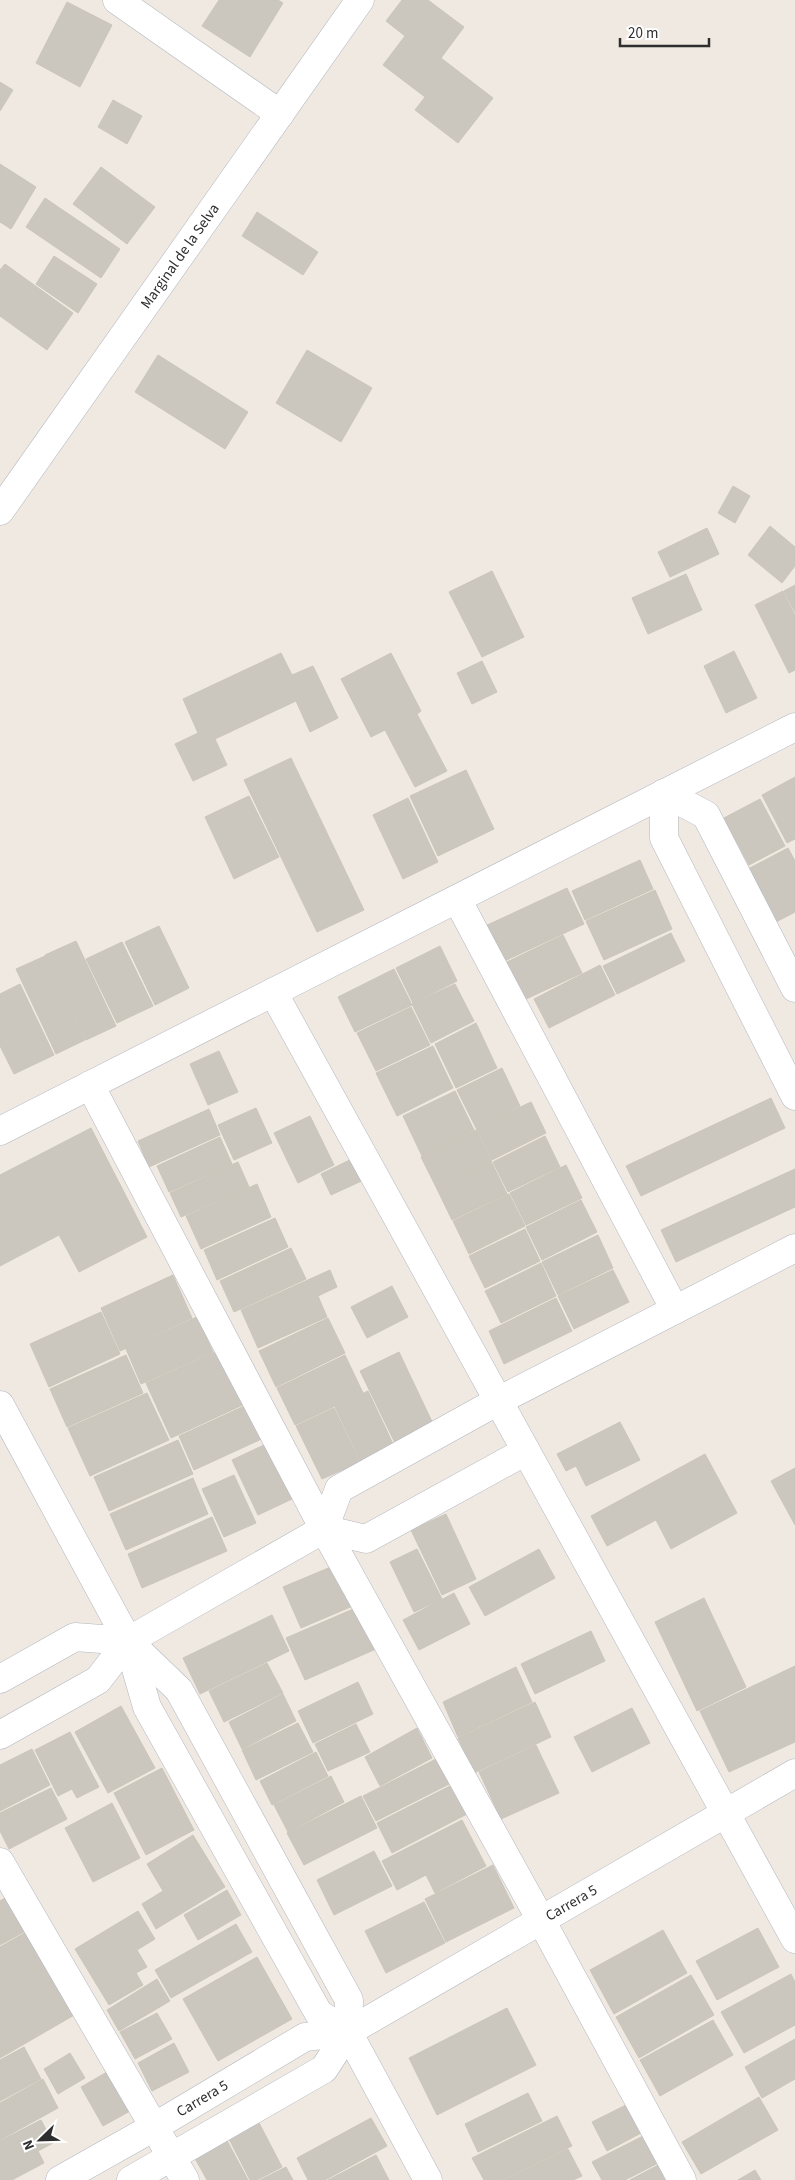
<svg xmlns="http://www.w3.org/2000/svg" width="795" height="2180" font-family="'Source Sans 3',sans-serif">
  <rect width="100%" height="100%" fill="#efe9e1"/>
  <g fill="#cbc7bf" stroke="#cbc5ba">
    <polygon points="219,0 278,0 283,3 250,57 202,26"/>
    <polygon points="402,0 428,0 464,27 441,58 493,98 458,143 415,110 425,97 383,65 405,36 386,21"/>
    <polygon points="67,2 112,25 80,87 36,63"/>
    <polygon points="0,82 13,90 0,111"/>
    <polygon points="113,100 142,116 127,144 98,127"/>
    <polygon points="0,164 36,187 11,229 0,222"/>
    <polygon points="101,167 155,207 127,244 73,204"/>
    <polygon points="45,198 120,249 101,278 26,227"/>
    <polygon points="257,212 318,252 303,275 242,236"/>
    <polygon points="54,256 97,284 78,313 36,284"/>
    <polygon points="5,264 73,313 47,350 0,316 0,270"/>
    <polygon points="307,350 372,388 341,442 276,403"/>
    <polygon points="158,355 248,412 225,449 135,392"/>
    <polygon points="733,486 750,496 735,523 718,513"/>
    <polygon points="770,526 795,547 795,566 782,583 748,555"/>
    <polygon points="707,528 719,554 670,577 658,552"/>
    <polygon points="492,571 524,637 482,657 449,592"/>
    <polygon points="686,574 702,610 648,634 632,598"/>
    <polygon points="795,585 795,612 784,591"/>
    <polygon points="783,591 795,615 795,670 789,673 755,605"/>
    <polygon points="734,651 757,698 726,713 704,666"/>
    <polygon points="281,653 292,675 313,666 338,718 310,732 296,701 215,739 227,765 193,781 175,744 198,733 183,699"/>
    <polygon points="391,653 421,711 417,714 447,771 415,787 385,730 371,737 341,679"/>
    <polygon points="482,661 497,692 472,704 457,673"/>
    <polygon points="291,758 364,910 317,932 244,780"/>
    <polygon points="466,770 494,829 438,856 410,796"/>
    <polygon points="795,777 795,839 787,843 762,795"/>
    <polygon points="249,796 279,857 234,879 205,817"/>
    <polygon points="408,798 438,862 403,879 373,815"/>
    <polygon points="760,799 785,846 749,865 724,818"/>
    <polygon points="788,848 795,861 795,912 776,922 748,869"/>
    <polygon points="640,860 653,889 585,920 572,891"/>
    <polygon points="567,888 584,924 498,964 481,928"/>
    <polygon points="655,890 672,929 604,960 586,921"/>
    <polygon points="159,926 189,988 155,1005 125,942"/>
    <polygon points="671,933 685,961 617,994 603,966"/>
    <polygon points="563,935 582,973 526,999 507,962"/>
    <polygon points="76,941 116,1026 86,1040 45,955"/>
    <polygon points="122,942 153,1006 117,1023 86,959"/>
    <polygon points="440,946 457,981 413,1003 396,968"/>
    <polygon points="45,956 85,1040 56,1054 16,969"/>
    <polygon points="600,965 615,995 549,1028 534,999"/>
    <polygon points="394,969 412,1005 355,1032 338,997"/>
    <polygon points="20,984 54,1055 14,1074 0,1046 0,994"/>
    <polygon points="455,984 474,1021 431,1043 412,1004"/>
    <polygon points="411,1007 430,1045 376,1071 357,1033"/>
    <polygon points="476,1023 497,1068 456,1088 435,1044"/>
    <polygon points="433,1046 453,1088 397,1116 376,1073"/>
    <polygon points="219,1051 238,1092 208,1105 190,1064"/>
    <polygon points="502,1068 520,1106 476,1128 457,1090"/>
    <polygon points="455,1091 474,1130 422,1156 403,1116"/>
    <polygon points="771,1098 785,1128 641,1196 626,1166"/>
    <polygon points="531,1102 546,1133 492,1160 476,1128"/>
    <polygon points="256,1108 272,1143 234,1160 218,1125"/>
    <polygon points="209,1109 220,1135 149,1167 138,1141"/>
    <polygon points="310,1116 334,1165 298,1183 274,1133"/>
    <polygon points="91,1128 147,1237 79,1272 59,1235 0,1266 0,1175"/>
    <polygon points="476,1130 492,1162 437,1189 421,1157"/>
    <polygon points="545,1136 560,1167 508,1192 493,1162"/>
    <polygon points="220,1137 232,1164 169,1192 157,1166"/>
    <polygon points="358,1156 368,1178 331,1195 321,1174"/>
    <polygon points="238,1162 249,1187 181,1217 170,1193"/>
    <polygon points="492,1163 507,1194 452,1220 437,1189"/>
    <polygon points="566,1165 582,1198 526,1225 510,1193"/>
    <polygon points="795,1169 795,1207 676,1262 661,1230"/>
    <polygon points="257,1184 271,1217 201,1249 186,1216"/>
    <polygon points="509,1194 525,1226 469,1254 453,1221"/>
    <polygon points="581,1200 597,1232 542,1260 526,1227"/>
    <polygon points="275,1218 288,1247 217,1280 204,1250"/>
    <polygon points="525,1229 540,1261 485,1288 469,1256"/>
    <polygon points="598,1235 613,1268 558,1295 542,1262"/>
    <polygon points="291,1248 306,1279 234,1312 220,1281"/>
    <polygon points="541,1263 556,1296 501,1323 485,1291"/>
    <polygon points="330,1270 337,1287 318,1296 327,1317 258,1348 241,1310"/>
    <polygon points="613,1270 629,1302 574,1329 558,1296"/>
    <polygon points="173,1275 192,1318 120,1351 101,1308"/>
    <polygon points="392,1286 408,1317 367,1338 351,1307"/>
    <polygon points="556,1298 572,1331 504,1364 489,1331"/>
    <polygon points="101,1312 120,1354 49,1387 30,1344"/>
    <polygon points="197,1317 213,1352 141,1384 126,1349"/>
    <polygon points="328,1318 345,1353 276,1387 259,1351"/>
    <polygon points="222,1349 247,1403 171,1438 146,1383"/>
    <polygon points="399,1352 435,1428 397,1447 360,1371"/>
    <polygon points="126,1355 143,1393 67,1427 50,1389"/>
    <polygon points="345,1355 363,1393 295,1425 277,1388"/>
    <polygon points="368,1391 394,1446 361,1462 335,1407"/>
    <polygon points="147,1393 169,1440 90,1476 68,1428"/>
    <polygon points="251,1403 266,1437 194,1470 179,1436"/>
    <polygon points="334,1408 360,1462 322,1479 296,1426"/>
    <polygon points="620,1422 640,1460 586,1486 576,1466 566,1471 557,1454"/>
    <polygon points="178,1440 193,1474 109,1511 94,1477"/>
    <polygon points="266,1444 292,1499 258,1515 232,1460"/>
    <polygon points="705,1454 737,1513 671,1549 656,1520 607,1546 591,1516"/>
    <polygon points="795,1468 795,1525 771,1481"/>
    <polygon points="234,1475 256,1523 224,1537 202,1489"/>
    <polygon points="193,1478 208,1514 126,1550 110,1514"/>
    <polygon points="446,1514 476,1579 442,1595 411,1530"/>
    <polygon points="212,1517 227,1551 142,1588 128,1554"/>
    <polygon points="417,1549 442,1599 414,1612 390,1562"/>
    <polygon points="539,1549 555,1578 485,1616 469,1587"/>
    <polygon points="338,1564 355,1605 301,1628 283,1587"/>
    <polygon points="454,1593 470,1624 419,1650 403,1620"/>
    <polygon points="704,1598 746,1687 697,1711 655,1622"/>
    <polygon points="358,1607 376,1649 305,1680 286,1638"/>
    <polygon points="272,1615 289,1651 200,1694 183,1658"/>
    <polygon points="591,1631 605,1661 535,1694 521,1664"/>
    <polygon points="267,1663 283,1693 224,1722 209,1691"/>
    <polygon points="795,1666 795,1742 729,1772 700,1711"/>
    <polygon points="516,1667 532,1702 458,1737 443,1702"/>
    <polygon points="358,1682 373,1714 313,1743 298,1711"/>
    <polygon points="283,1694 296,1721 242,1749 229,1722"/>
    <polygon points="535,1702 551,1737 474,1773 458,1738"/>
    <polygon points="121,1706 155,1768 108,1793 75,1732"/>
    <polygon points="632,1708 650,1743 592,1772 574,1737"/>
    <polygon points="298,1723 313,1752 256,1780 242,1750"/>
    <polygon points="356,1724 370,1752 328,1771 315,1744"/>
    <polygon points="417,1728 432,1758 380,1786 365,1757"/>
    <polygon points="70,1732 99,1787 77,1798 72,1789 58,1796 35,1750"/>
    <polygon points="536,1745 559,1793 501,1819 479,1772"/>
    <polygon points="32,1749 50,1785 0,1811 0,1765"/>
    <polygon points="316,1752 328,1776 272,1805 260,1781"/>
    <polygon points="436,1759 449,1784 376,1821 363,1796"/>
    <polygon points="162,1768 194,1830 146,1855 114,1793"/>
    <polygon points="331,1776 344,1802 288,1832 274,1805"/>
    <polygon points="452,1785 467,1814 392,1853 377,1823"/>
    <polygon points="51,1788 67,1819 9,1849 0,1831 0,1813"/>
    <polygon points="361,1796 377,1828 304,1865 287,1833"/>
    <polygon points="112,1803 140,1858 93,1882 65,1828"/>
    <polygon points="462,1820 486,1866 435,1893 426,1875 397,1890 382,1861"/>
    <polygon points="193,1835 225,1887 156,1929 142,1904 163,1891 147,1864"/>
    <polygon points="374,1851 392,1886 334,1915 317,1880"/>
    <polygon points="493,1865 514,1908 446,1942 425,1899"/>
    <polygon points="227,1890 241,1915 198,1940 184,1915"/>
    <polygon points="10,1895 29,1929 0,1945 0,1901"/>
    <polygon points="424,1902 445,1943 386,1973 365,1931"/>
    <polygon points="138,1911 155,1939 137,1950 147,1967 136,1973 143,1985 109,2005 75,1949"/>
    <polygon points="236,1924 252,1952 171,1998 155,1970"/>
    <polygon points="758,1928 779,1967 717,2000 696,1961"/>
    <polygon points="663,1930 687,1973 614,2014 590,1970"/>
    <polygon points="28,1931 76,2014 0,2058 0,1947"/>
    <polygon points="257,1957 292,2019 218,2061 183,1999"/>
    <polygon points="791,1974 795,1982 795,2025 744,2053 721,2012"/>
    <polygon points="691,1975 714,2015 639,2058 616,2017"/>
    <polygon points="157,1979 170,2001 119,2031 107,2010"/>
    <polygon points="507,2008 536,2065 437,2115 409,2058"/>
    <polygon points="157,2013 172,2039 135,2059 120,2032"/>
    <polygon points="713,2020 733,2055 660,2096 640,2060"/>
    <polygon points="795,2039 795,2079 762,2098 745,2067"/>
    <polygon points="174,2043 189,2072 152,2091 138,2063"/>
    <polygon points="24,2047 41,2079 0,2101 0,2060"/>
    <polygon points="70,2053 85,2078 58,2094 44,2069"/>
    <polygon points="107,2072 130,2111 103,2126 81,2087"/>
    <polygon points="43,2079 58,2108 0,2140 0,2103"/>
    <polygon points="528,2093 542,2121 478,2152 465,2124"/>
    <polygon points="759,2097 778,2130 701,2174 682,2142"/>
    <polygon points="630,2103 645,2131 607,2151 592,2122"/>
    <polygon points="557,2116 572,2146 502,2180 484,2180 472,2158"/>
    <polygon points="256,2117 282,2167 257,2180 250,2180 226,2133"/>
    <polygon points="371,2118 387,2146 325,2180 308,2180 297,2158"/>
    <polygon points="41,2120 53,2143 38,2151 44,2163 12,2180 0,2180 0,2141"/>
    <polygon points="649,2133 664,2160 625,2180 602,2180 592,2162"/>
    <polygon points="224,2135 248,2180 207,2180 192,2153"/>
    <polygon points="568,2149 582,2176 573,2180 504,2180"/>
    <polygon points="376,2155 389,2180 328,2180"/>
    <polygon points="664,2162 673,2180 630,2180"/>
    <polygon points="286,2167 293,2180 260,2180"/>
    <polygon points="755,2170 761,2180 738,2180"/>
  </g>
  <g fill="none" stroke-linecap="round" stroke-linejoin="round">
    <g stroke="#b4b7c1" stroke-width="29">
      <g id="street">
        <polyline points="117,0 280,114"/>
        <polyline points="457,899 675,1310"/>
        <polyline points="795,988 706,815 664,793 664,838 795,1096"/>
        <polyline points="273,992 795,1939"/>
        <polyline points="90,1085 324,1529 541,1920 682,2180"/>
        <polyline points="0,1131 795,727"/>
        <polyline points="0,1405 128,1641 147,1707 319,2014 348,2032"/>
        <polyline points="526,1451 366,1539 324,1529 339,1489 498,1401 795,1248"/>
        <polyline points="0,1679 75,1637 128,1641 179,1690 349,2000 348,2032 428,2180"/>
        <polyline points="0,1735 98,1680 128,1641 324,1529"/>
        <polyline points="0,1862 185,2180"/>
        <path id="s1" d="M60 2180 154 2127 305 2037 348 2032 795 1773"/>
        <polyline points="131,2180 324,2069 348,2032"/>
      </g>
    </g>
    <g stroke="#b4b7c1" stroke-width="29">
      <g id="secondary">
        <path id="s2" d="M0 511 360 0"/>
      </g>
    </g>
    <use href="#street" stroke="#fff" stroke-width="28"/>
    <use href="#secondary" stroke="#fff" stroke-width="28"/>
  </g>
  <g text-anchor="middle" stroke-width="4" stroke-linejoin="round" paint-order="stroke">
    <g font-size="15" fill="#2e2e2e" stroke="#fff">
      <text dy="5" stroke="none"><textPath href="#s2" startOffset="312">Marginal de la Selva</textPath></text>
      <text dy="5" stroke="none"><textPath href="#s1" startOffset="585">Carrera 5</textPath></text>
      <text dy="5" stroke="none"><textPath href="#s1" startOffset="164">Carrera 5</textPath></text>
    </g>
  </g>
  <g transform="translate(40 2140) rotate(247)" stroke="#ffffff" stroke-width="4" paint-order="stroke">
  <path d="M0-4L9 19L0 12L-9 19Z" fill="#2e2e2e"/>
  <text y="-8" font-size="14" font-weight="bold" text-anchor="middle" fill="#2e2e2e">N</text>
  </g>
  <path d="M620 38v8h89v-8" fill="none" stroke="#2e2e2e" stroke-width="2.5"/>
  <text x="628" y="38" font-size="15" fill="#2e2e2e" stroke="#ffffff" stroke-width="4" paint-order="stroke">20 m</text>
</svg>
